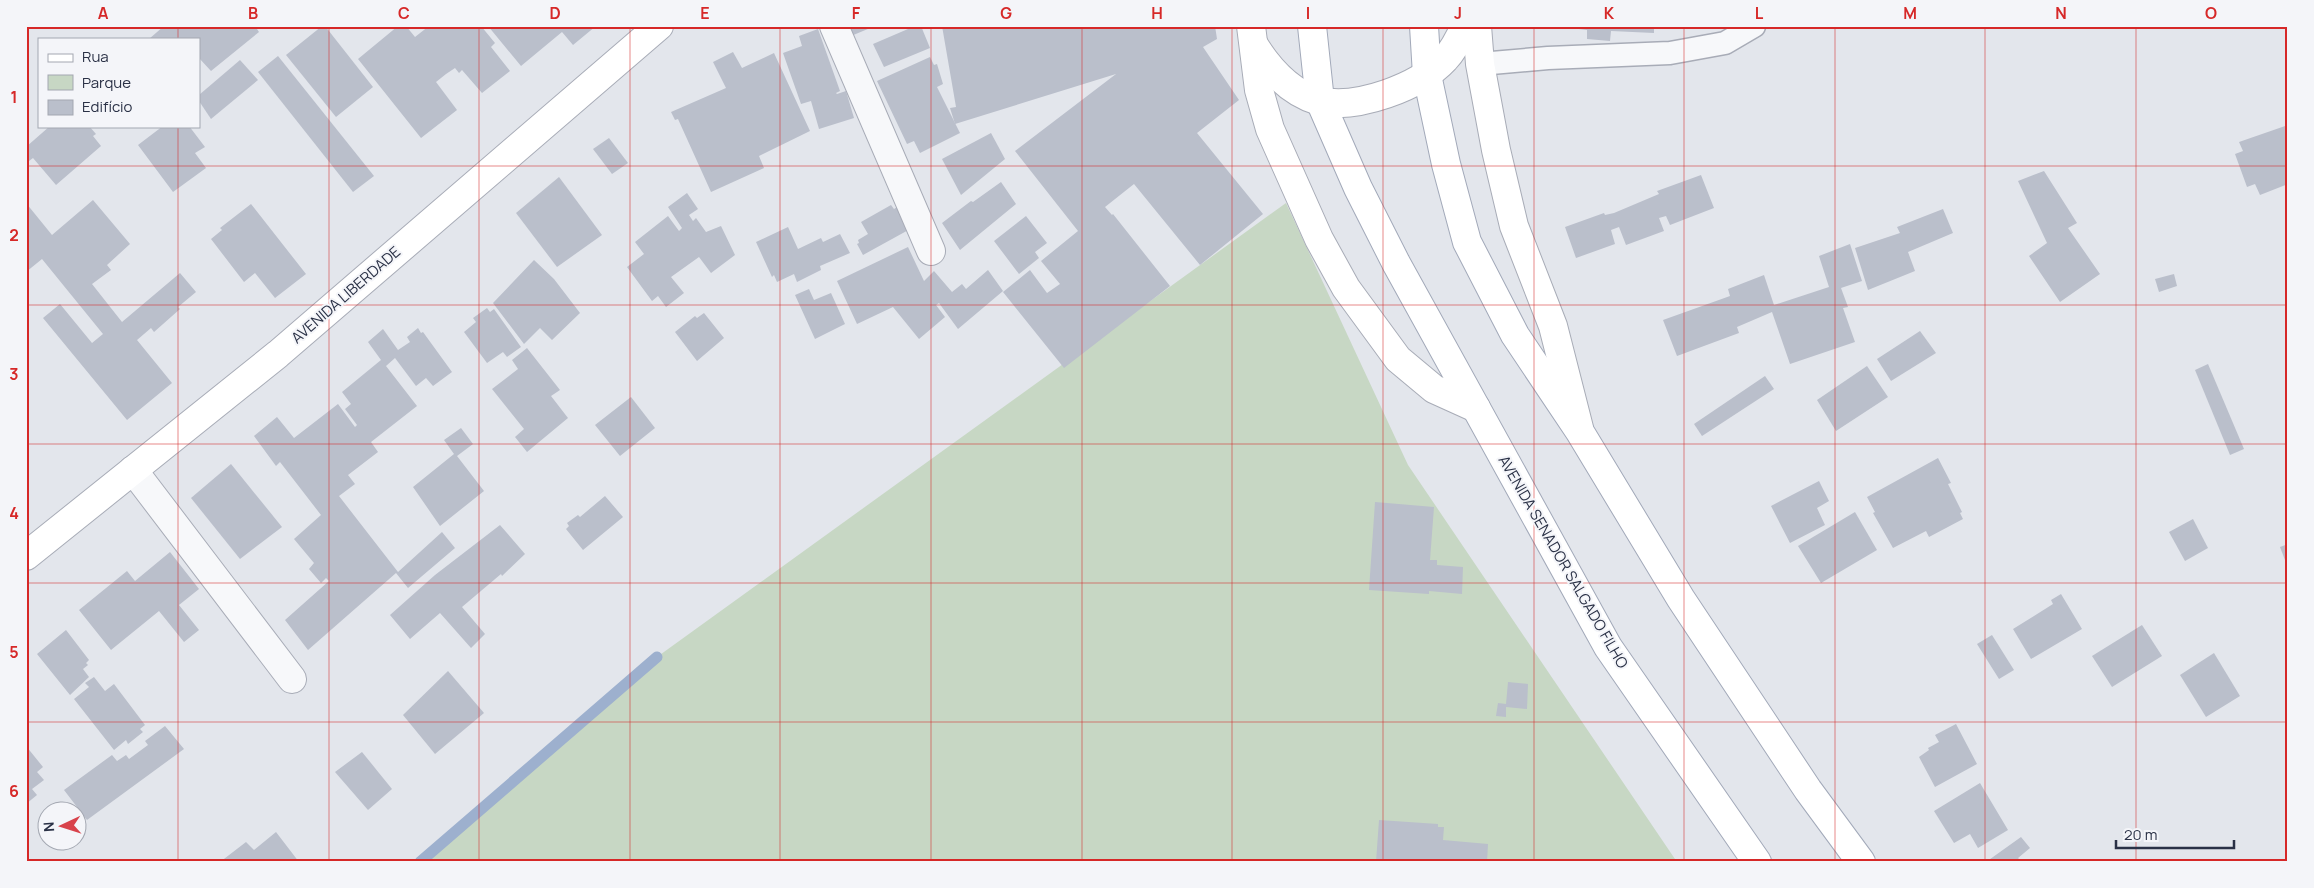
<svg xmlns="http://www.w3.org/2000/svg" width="2314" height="888" font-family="Manrope,sans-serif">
  <rect width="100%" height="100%" fill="#e3e6ec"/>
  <polygon fill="#c7d7c4" points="1286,203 1408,465 1677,862 420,862 657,657"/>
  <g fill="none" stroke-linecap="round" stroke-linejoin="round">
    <polyline stroke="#9db0ce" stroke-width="11" points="420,862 657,657"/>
  </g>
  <g fill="#babfcb">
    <polygon points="164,26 255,26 259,32 211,71 199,58 199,39 149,39"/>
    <polygon points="322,26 325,26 373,87 336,117 286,55"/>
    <polygon points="398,26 406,26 415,37 429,26 481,26 495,43 491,47 510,71 482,93 462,70 459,73 455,68 446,74 436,82 457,110 421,138 358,59"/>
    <polygon points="488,26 596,26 573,45 562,32 521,66"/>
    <polygon points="847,26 875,26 851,36"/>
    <polygon points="915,26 921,26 930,48 884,67 873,44"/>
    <polygon points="942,26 1215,26 1217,39 1203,47 1239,100 1197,133 1263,214 1200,265 1134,184 1105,207 1112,215 1113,214 1170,286 1064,368 1003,292 1030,270 1047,293 1060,284 1041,261 1078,231 1015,151 1116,74 955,124 950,108 956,107"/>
    <polygon points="1554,26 1654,26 1654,33 1611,31 1610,41 1587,39 1587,30"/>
    <polygon points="818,29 840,91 836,93 837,94 846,91 854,118 819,129 811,101 801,104 783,53 802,46 799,36"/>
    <polygon points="733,52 742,68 774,53 810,131 759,156 764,168 711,192 678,119 675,120 671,112 726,88 713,62"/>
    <polygon points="278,56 374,176 353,192 258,72"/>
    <polygon points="930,57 934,65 937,64 943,84 937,87 960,133 920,153 914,141 907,144 877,81"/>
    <polygon points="240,60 258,80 211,119 199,101 199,95"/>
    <polygon points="2288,125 2288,184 2260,195 2255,184 2247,187 2235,154 2243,151 2239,142"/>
    <polygon points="50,126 89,126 96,134 93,136 101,146 56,185 33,158 29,161 26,158 26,147"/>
    <polygon points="163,126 189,126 205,147 195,153 206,168 173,192 138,145"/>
    <polygon points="991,133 1005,159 961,195 942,159"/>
    <polygon points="609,138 628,163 612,174 593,149"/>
    <polygon points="2044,171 2077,223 2068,228 2100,274 2060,302 2029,256 2047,243 2018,181"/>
    <polygon points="1701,175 1714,208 1670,225 1666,216 1659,218 1664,231 1626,245 1619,227 1611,230 1615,244 1576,258 1565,227 1604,213 1605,215 1614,213 1659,194 1657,191"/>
    <polygon points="559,177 602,235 557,267 516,213"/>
    <polygon points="1001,182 1016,204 960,250 942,223 971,201 973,202"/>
    <polygon points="687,193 698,209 689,215 693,221 696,218 706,232 721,226 735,255 711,273 699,257 671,277 684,293 666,307 658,296 652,301 627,267 644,254 635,242 668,216 679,231 682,228 668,207"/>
    <polygon points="93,200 130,244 107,265 111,270 92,284 122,322 180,273 196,292 178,307 180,309 154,332 151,328 137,340 172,383 127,420 43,318 60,304 92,343 103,334 42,259 26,272 26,203 52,235"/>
    <polygon points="251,204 306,274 275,298 255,273 244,282 211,239 222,230 220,228"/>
    <polygon points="891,205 894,209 899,206 912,228 863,255 857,244 859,243 858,240 868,234 861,222"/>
    <polygon points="1943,209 1953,233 1908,252 1915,271 1868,290 1855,248 1900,233 1897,227"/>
    <polygon points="1026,216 1047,243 1035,252 1039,258 1019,274 994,241"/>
    <polygon points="788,227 798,249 821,238 823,242 840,234 850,253 820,266 821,270 797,282 794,274 777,282 774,275 772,277 756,242"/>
    <polygon points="1850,244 1862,281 1841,288 1848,307 1843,308 1855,342 1790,364 1772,312 1737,327 1739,333 1677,356 1663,320 1730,296 1728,289 1764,275 1774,305 1829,287 1819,256"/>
    <polygon points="908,247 924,281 934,271 952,292 962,284 966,289 988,270 1003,291 958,329 939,303 936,305 945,317 919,339 893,307 857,324 837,281"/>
    <polygon points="534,260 554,279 580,313 552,340 540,328 524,344 493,303"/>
    <polygon points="2174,274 2177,286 2159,292 2155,279"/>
    <polygon points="809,289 814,300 831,293 845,324 815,339 795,295"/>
    <polygon points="487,308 490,312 494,309 521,347 507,357 503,352 487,363 464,332 476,322 473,318"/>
    <polygon points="704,313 724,338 697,361 675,332 695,316 697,318"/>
    <polygon points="418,328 421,333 423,332 452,372 433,386 426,378 416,386 395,358 386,366 417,406 371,442 378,452 348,475 355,484 339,496 398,572 442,532 455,548 408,588 396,573 308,650 285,620 329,581 326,578 321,583 309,569 314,563 294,539 321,515 280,462 276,466 254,436 277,417 294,438 338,404 355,427 357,425 345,409 351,404 342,392 381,360 368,342 383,329 398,350 410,342 407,337"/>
    <polygon points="1920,331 1936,353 1891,381 1877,359"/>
    <polygon points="527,348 560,390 551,396 568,418 527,452 515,437 524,429 492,389 518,369 512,360"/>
    <polygon points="2208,364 2244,449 2230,455 2195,370"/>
    <polygon points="1867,366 1888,397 1836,431 1817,400"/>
    <polygon points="1765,376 1774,389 1702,436 1694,424"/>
    <polygon points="631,397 655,428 620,456 595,425"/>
    <polygon points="461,428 473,444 457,456 484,491 440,526 413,487 454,454 444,440"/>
    <polygon points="1938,458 1951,483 1948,484 1962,512 1960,513 1963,519 1929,537 1926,531 1893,548 1873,513 1875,512 1867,497"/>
    <polygon points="231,464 282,527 240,559 191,498"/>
    <polygon points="1819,481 1829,501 1817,508 1825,525 1790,543 1771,506"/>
    <polygon points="605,496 623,517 583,550 566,529 569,526 567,523 578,515 580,517"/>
    <polygon points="1375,502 1434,507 1430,560 1437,560 1437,565 1463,567 1462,594 1429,591 1429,594 1369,590"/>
    <polygon points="1855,512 1877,550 1821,583 1798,546"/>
    <polygon points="2193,519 2208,548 2185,561 2169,532"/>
    <polygon points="500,525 525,554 502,576 501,574 462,607 485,634 471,648 440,613 410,639 390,615 435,575"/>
    <polygon points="2288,544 2288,568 2280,547"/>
    <polygon points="170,552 199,589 179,605 199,630 184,642 159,611 111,650 79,610 127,571 135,581"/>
    <polygon points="2061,594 2082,629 2031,659 2013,629 2053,604 2051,600"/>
    <polygon points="2142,625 2162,656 2112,687 2092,656"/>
    <polygon points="66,630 89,660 86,663 88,665 83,669 89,677 70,695 37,654"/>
    <polygon points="1992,635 2014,670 1999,679 1977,644"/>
    <polygon points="2214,653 2240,696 2206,717 2180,675"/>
    <polygon points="448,671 484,713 435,754 403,715"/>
    <polygon points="94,677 105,691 114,684 145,725 140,729 143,732 128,744 126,740 114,750 74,699 89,687 85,683"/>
    <polygon points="1508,682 1528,684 1527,709 1506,707 1506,717 1496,716 1498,703 1506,704"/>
    <polygon points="1956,724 1977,764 1935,787 1919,757 1929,750 1928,748 1939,742 1935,735"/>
    <polygon points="165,726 184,749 87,820 64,790 112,755 117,761 126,755 129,759 148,745 145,741"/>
    <polygon points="26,746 43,767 37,772 44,780 32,789 37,795 26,804"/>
    <polygon points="362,752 392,789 368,810 335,772"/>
    <polygon points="1980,783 2008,830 1978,848 1970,834 1954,843 1934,811"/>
    <polygon points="1379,820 1438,824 1438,827 1444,827 1443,840 1488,844 1487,862 1376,862"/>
    <polygon points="276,832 299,862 220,862 246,842 254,850"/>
    <polygon points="2021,837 2030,848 2018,858 2022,862 1986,862"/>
  </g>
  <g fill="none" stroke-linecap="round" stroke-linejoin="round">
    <g stroke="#a8acb7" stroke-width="25">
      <polyline id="lane" points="1480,64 1548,58 1670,53 1725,43 1754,26"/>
    </g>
    <g stroke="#a8acb7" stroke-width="30">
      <g id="street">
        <polyline points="834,26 931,251"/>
        <polyline points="133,470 292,679"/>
      </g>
    </g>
    <g stroke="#a8acb7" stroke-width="30">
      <g id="secondary">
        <polyline points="1251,26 1259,90 1270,129 1319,239 1346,288 1398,359 1434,389 1476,408"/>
        <polyline points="1477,26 1480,64 1496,150 1514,226 1553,326 1579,428"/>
        <path d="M1254 45C1269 69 1291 93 1319 101 1357 110 1419 87 1445 59 1454 50 1460 37 1465 26"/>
        <polyline points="26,556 278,354 659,26"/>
      </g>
    </g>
    <g stroke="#a2a9b9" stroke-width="30">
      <g id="primary">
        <polyline points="1312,26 1320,101 1358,188 1396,263 1608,647 1757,862"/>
        <polyline points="1424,26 1427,75 1446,164 1467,242 1515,335 1580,432 1681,599 1808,790 1861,862"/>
      </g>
    </g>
    <use href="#lane" stroke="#f7f8fa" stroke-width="22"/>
    <use href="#street" stroke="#f7f8fa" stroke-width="28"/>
    <use href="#secondary" stroke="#fff" stroke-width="28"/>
    <use href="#primary" stroke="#fff" stroke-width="28"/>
  </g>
  <path fill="none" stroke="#d62828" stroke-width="1" stroke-opacity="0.55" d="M178 26V39M329 26V862M479 26V862M630 26V862M780 26V862M931 26V862M1082 26V862M1232 26V862M1383 26V862M1534 26V862M1684 26V862M1835 26V862M1985 26V862M2136 26V862M178 126V862M26 166H2288M26 305H2288M26 444H2288M26 583H2288M26 722H2288"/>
  <g text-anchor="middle" stroke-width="4" stroke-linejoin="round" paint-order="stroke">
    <g font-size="15" fill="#2a3146" stroke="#f4f5f9">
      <text transform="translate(346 295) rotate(-41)" y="5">AVENIDA LIBERDADE</text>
      <text transform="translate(1563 562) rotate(60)" y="5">AVENIDA SENADOR SALGADO FILHO</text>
    </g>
  </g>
  <rect width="2314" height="888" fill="none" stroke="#f4f5f9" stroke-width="55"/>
  <rect x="38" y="38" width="162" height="90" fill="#f4f5f9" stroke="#a3a7b1"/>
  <rect x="48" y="54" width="25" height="8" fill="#ffffff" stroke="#a3a7b1"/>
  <text x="82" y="62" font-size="15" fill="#2a3146">Rua</text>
  <rect x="48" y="75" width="25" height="15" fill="#c7d7c4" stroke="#a3a7b1"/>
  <text x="82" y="88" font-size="15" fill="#2a3146">Parque</text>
  <rect x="48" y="100" width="25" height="15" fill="#babfcb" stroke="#a3a7b1"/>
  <text x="82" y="112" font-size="15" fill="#2a3146">Edifício</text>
  <g transform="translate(62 826) rotate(266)"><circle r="24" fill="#f4f5f9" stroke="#a3a7b1"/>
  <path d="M0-4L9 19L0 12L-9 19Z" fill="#d8424b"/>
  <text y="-8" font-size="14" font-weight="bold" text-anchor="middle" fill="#2a3146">N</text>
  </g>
  <path d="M2116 840v8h118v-8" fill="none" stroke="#2a3146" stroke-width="2.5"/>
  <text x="2124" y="840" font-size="15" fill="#2a3146" stroke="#f4f5f9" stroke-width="4" paint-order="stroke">20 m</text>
  <rect x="28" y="28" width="2258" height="832" fill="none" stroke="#d62828" stroke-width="2"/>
  <g font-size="16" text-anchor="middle" font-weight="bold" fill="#d62828">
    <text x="103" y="19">A</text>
    <text x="253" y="19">B</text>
    <text x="404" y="19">C</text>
    <text x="555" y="19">D</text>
    <text x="705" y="19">E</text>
    <text x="856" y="19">F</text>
    <text x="1006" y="19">G</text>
    <text x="1157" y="19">H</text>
    <text x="1308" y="19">I</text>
    <text x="1458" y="19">J</text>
    <text x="1609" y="19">K</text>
    <text x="1759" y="19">L</text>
    <text x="1910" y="19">M</text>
    <text x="2061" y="19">N</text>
    <text x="2211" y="19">O</text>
    <text x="14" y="103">1</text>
    <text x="14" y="241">2</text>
    <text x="14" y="380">3</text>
    <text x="14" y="519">4</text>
    <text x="14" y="658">5</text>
    <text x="14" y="797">6</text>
  </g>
</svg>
